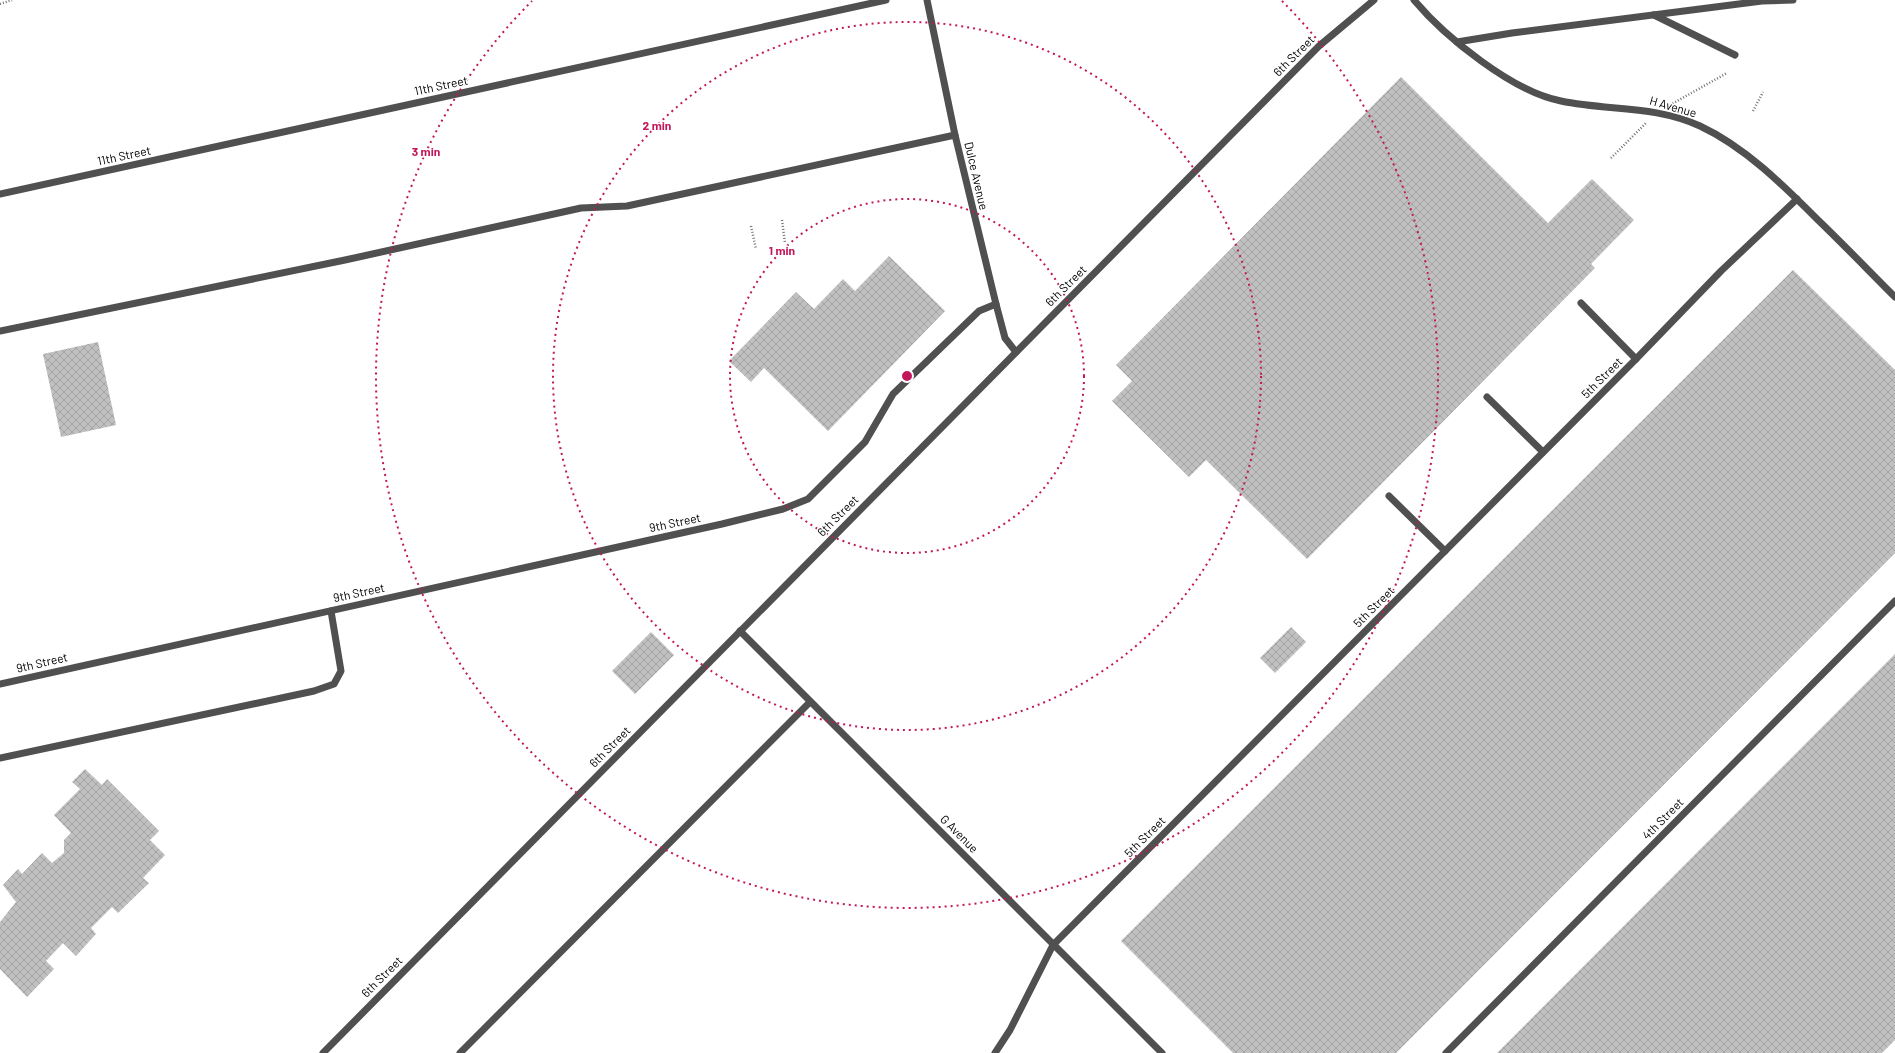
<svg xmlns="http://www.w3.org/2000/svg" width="1895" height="1053" font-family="Barlow,sans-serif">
  <defs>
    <pattern id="building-cross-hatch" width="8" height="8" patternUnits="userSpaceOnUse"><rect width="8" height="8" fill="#c0c0c0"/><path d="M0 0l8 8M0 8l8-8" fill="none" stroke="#a3a3a3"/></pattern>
  </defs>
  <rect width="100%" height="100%" fill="#fff"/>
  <g fill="url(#building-cross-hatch)">
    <polygon points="1401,77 1548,223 1592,179 1634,220 1591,264 1595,268 1307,559 1206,460 1189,477 1112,401 1132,381 1116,365"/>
    <polygon points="889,256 945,311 828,431 764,368 751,382 729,361 796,292 814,309 843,279 855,291"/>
    <polygon points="1793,270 1895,370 1895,553 1396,1053 1233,1053 1121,941"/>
    <polygon points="98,342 116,425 61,437 43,354"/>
    <polygon points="1291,627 1306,642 1275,673 1260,658"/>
    <polygon points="651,632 674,655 635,694 612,671"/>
    <polygon points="1895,654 1895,1040 1882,1053 1497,1053"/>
    <polygon points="85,769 102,785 107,779 159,831 150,840 165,855 143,878 149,883 118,913 112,907 91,928 96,934 76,956 63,943 46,961 54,969 27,997 0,969 0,922 16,902 3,885 18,869 22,874 42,853 52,863 64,853 64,840 71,833 54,815 80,789 72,782"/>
  </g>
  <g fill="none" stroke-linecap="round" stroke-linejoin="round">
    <g stroke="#727272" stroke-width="2.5" stroke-dasharray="1 2" stroke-linecap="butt">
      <polyline points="0,4 12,0"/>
      <polyline points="1670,105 1727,73"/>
      <polyline points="1753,111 1763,92"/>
      <polyline points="1611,158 1647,122"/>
      <polyline points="782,220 785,243"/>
      <polyline points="751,226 756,249"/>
    </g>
    <g stroke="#505050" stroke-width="7">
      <polyline points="927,0 955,135 996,304 1005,338 1016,352"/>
      <path d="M1414 0C1445 37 1513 92 1561 101 1609 111 1654 105 1700 126 1745 147 1783 185 1818 220 1844 245 1869 271 1895 297"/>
      <polyline points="1654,15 1735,55"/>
      <polyline points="1457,42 1512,33 1762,1 1793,0"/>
      <polyline points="0,194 886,0"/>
      <polyline points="1581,303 1636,359"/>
      <polyline points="0,331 345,260 581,208 627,206 955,135"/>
      <polyline points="1487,397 1543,452"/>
      <polyline points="1389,496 1445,551"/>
      <polyline points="740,631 1162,1053"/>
      <polyline points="0,684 722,524 783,509 808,499 865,442 893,394 979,311 996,304"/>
      <polyline points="0,758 314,691 334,684 341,671 331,611"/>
      <polyline points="323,1053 1319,46 1374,0"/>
      <polyline points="460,1053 810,702"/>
      <polyline points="995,1053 1010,1030 1053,945 1636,359 1721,271 1797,199"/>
      <polyline points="1446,1053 1895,601"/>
    </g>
  </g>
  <g fill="none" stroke="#c2185b" stroke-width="2" stroke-dasharray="2 4">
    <circle cx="907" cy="376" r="177"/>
    <circle cx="907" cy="376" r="354"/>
    <path d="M1282 1A531 531 0 1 1 532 1"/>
  </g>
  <g text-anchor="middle" stroke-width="3" stroke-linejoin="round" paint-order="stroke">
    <g font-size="12" fill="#000" stroke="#fff">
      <text transform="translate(1294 56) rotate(-45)" y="4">6th Street</text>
      <text transform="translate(441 86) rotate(-12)" y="4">11th Street</text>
      <text transform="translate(1673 107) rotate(16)" y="4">H Avenue</text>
      <text transform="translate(124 156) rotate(-12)" y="4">11th Street</text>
      <text transform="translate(976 176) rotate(77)" y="4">Dulce Avenue</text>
      <text transform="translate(1066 286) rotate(-45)" y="4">6th Street</text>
      <text transform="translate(1602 378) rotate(-45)" y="4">5th Street</text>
      <text transform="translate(838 516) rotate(-45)" y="4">6th Street</text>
      <text transform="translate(675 523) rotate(-12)" y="4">9th Street</text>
      <text transform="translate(359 593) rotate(-12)" y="4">9th Street</text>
      <text transform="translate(1374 607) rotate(-45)" y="4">5th Street</text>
      <text transform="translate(42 663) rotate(-13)" y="4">9th Street</text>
      <text transform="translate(610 747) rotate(-45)" y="4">6th Street</text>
      <text transform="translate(1663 819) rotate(-45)" y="4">4th Street</text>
      <text transform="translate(959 834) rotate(45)" y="4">G Avenue</text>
      <text transform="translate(1145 837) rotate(-45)" y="4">5th Street</text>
      <text transform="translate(382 977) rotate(-45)" y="4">6th Street</text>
    </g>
  </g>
  <circle cx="907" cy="376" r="6" fill="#c2185b" stroke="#fff" stroke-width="2"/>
  <g font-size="12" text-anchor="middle" font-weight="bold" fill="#c2185b" stroke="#fff" stroke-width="3" stroke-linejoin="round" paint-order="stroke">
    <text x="657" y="130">2 min</text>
    <text x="426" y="156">3 min</text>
    <text x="782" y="255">1 min</text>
  </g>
</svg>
